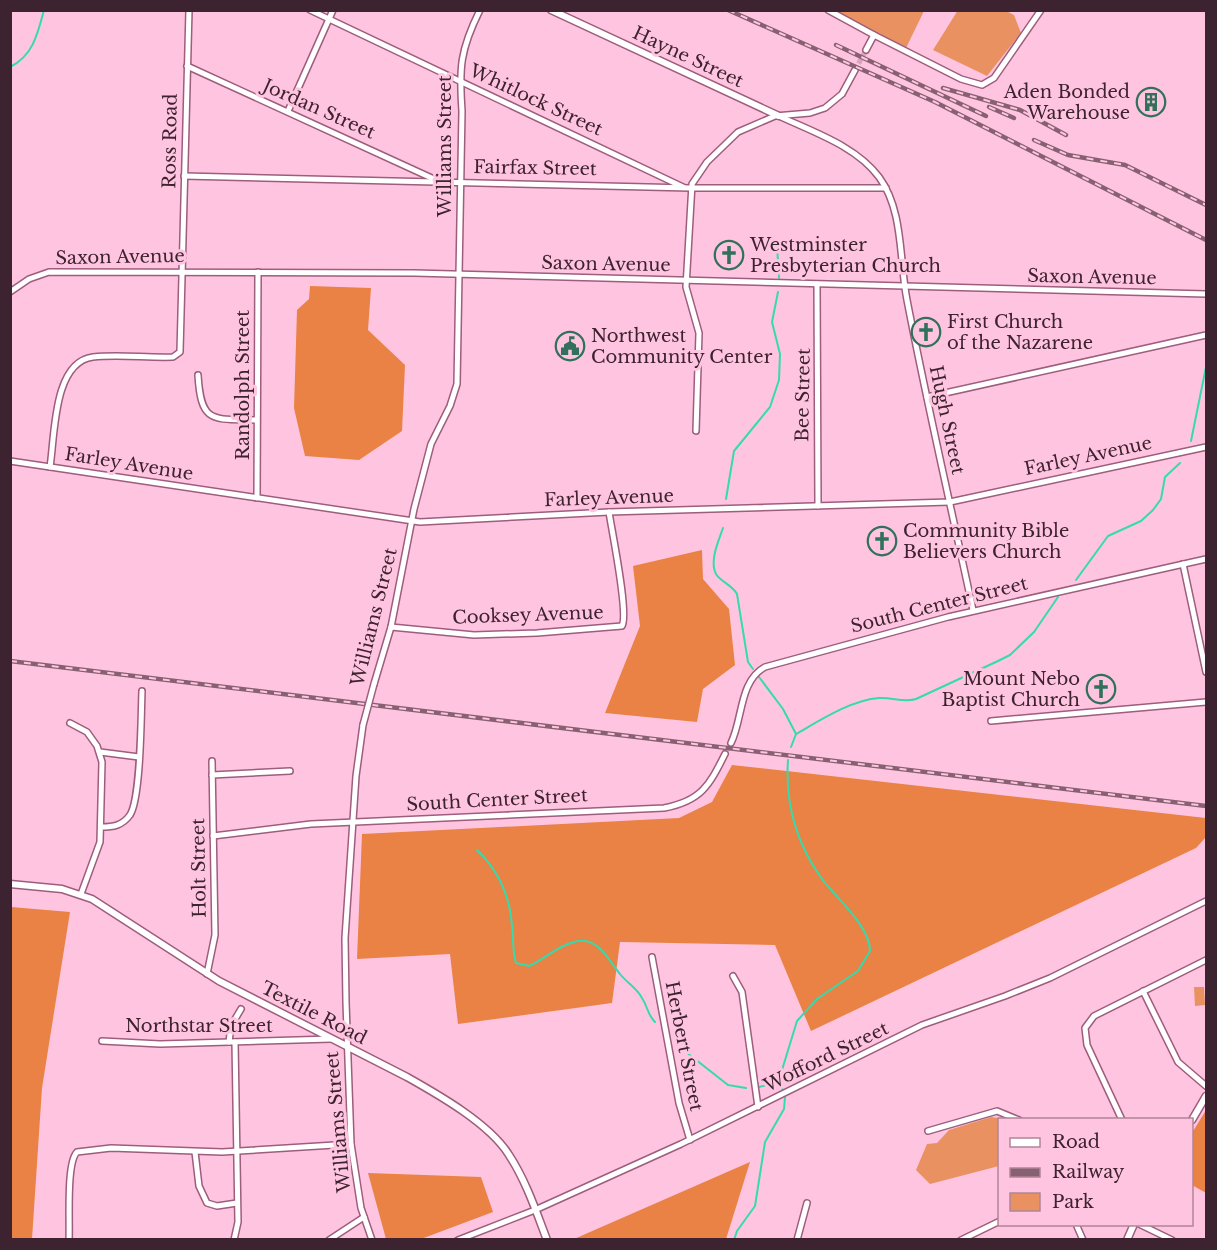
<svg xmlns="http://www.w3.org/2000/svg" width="1217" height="1250" font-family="'Libre Baskerville',serif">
  <rect width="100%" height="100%" fill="#ffc5e0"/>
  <g fill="#e99160">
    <polygon points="958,10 1006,11 1014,15 1021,33 987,76 933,50"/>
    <polygon points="831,11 924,11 905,50"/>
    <polygon points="1194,987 1204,987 1205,1005 1195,1006"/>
    <polygon points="991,1117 1005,1119 1000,1120 999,1166 930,1184 916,1170 927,1144 937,1143 949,1130"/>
  </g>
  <g fill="#e98244">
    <polygon points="310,286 371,288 368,330 405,365 402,431 359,460 305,456 294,408 297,310 309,299"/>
    <polygon points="702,550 703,579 729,609 735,665 703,689 697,722 605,713 640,626 633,566"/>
    <polygon points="732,765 1206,818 1206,837 1196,848 811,1031 775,945 620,942 612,1003 458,1024 450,954 357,959 362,834 679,818 712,802"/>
    <polygon points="11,907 70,912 42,1088 32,1239 11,1239"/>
    <polygon points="1206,1110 1206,1193 1192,1185 1192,1133"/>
    <polygon points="750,1162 726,1239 574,1239"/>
    <polygon points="368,1173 481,1177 493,1212 421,1239 386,1239"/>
  </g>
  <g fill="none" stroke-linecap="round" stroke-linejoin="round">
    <g stroke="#34dbad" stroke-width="2">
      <path d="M10 67C33 56 38 33 44 10"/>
      <polyline points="777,246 779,278"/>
      <polyline points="1191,441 1206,367"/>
      <polyline points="726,499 734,451 770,407 779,380 780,354 772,322 778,292"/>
      <path d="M723 528C719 540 709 561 716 574 721 582 732 585 737 594L748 662 753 669"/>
      <polyline points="1076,580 1108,536 1141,521 1153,510 1161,499 1165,477 1180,463"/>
      <polyline points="759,677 783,709 796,734 791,747"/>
      <path d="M796 734C819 721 851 700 879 698 892 697 904 703 916 699L998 661 1010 655 1034 632 1058 597"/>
      <path d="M477 850C499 871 510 896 512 926 514 939 512 951 516 963L529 966C545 959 557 946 574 942 597 935 608 959 620 974 627 983 637 988 642 998 648 1007 647 1014 655 1022"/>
      <polyline points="686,1052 728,1085 746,1088"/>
      <polyline points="759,1087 780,1082"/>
      <path d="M734 1240 737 1231 755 1206 765 1142 784 1109 785 1097 780 1082 782 1070 797 1021 817 999 858 971 870 951C870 926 837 899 822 879 796 843 785 803 788 760"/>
    </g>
    <g stroke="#d8a4bd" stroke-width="5" stroke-dasharray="5 2.5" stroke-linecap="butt">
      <polyline points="855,70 866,50"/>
      <polyline points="725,754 731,743"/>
    </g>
    <g stroke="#9d5d7d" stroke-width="8">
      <g id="minor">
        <polyline points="310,10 683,187"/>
        <polyline points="828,10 874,35"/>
        <polyline points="866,50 874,35 961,79 982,85 994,78 1041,10"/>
        <polyline points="187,66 436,180"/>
        <polyline points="288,111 333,10"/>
        <path d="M779 116C813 132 856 146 879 177 904 211 899 260 907 300 927 404 951 507 973 610"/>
        <polyline points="184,176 690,188 886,188"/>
        <polyline points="817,284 818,506"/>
        <polyline points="10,292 29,279 49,272 414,273 1206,294"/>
        <path d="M198 375C201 424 212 419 256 420"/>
        <polyline points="927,397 1206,335"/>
        <polyline points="696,431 699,333 686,287 692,184 707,162 738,132 775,116 810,113 825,108 842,94 855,70"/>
        <polyline points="10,461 420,522 609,512 950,502 1206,447"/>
        <path d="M50 467C55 435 53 362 93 357 119 354 146 358 173 357L180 352 189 10"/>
        <polyline points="257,498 258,272"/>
        <polyline points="1183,564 1206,672"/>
        <path d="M391 627 474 635 537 633 622 626C629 614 612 532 609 512"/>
        <path d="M374 684 391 627 414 509 431 444 450 406 457 384 462 111C459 68 460 50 480 10"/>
        <polyline points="991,721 1206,702"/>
        <polyline points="70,723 87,732 97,746 102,762 100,842 81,894"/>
        <polyline points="363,725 356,776 345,938 346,1002 351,1144 361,1208 372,1240"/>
        <path d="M731 743C743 719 739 681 765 667L948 617 1206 559"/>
        <polyline points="100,752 139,757"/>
        <polyline points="212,775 290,771"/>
        <path d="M101 827C113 827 122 826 130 815 141 798 141 715 142 691"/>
        <path d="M213 836 311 824 664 808C701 801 709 786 725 754"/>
        <polyline points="652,957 679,1103 690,1140"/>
        <polyline points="207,974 215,935 212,761"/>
        <polyline points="733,976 742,992 758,1107"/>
        <polyline points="1143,991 1178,1062 1206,1086"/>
        <polyline points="102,1041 160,1044 331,1039"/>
        <polyline points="229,1042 231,1026 241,1009"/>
        <polyline points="1122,1120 1087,1045 1085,1028 1094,1016 1206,960"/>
        <polyline points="928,1131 997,1111 1019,1120"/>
        <polyline points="195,1152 199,1186 207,1203 217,1206 237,1203"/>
        <polyline points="1076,1224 1083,1240"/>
        <polyline points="1139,1224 1172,1240"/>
        <path d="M69 1240C70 1222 66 1163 77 1152L111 1148 222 1152 351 1144"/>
        <polyline points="234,1240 238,1222 235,1042"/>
        <polyline points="329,1240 364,1217"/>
        <polyline points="458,1240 535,1210 681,1144 922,1025 1005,996 1050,978 1206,901"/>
        <polyline points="797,1240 807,1203"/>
        <polyline points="961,1240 1000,1221"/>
      </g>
    </g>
    <g stroke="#9d5d7d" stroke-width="9">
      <g id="tertiary">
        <polyline points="551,10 779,116"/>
        <path d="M10 884 62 889 92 899 219 981 407 1077C439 1095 490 1124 509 1155 526 1181 536 1211 547 1240"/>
        <polyline points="1192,1120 1206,1096"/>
        <polyline points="1127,1240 1134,1224"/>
      </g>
    </g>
    <use href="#minor" stroke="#fff" stroke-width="5"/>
    <use href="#tertiary" stroke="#fff" stroke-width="6"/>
    <g stroke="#876072" stroke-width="4.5">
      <g id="rail">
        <polyline points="728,10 935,102 1206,240"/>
        <polyline points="836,45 986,116"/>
        <polyline points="943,88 1020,110 1066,135"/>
        <polyline points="989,107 1014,118"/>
        <polyline points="1034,140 1068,155 1125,165 1206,205"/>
        <polyline points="10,661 1206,806"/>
      </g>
    </g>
    <use href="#rail" stroke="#ffc5e0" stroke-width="2" stroke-dasharray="7" stroke-linecap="butt"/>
    <g stroke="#9d5d7d" stroke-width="8" stroke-linecap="butt">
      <polyline id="minor-bridge" points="363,725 374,684"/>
    </g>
    <use href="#minor-bridge" stroke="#fff" stroke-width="5"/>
  </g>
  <defs>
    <g id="building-ring" transform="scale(1.5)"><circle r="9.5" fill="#ffc5e0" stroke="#32705b" stroke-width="1.5"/><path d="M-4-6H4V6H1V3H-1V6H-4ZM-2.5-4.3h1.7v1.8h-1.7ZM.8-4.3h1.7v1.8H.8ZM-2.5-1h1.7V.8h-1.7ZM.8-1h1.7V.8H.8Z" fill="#32705b"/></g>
    <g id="church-ring" transform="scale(1.5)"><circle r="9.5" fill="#ffc5e0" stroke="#32705b" stroke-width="1.5"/><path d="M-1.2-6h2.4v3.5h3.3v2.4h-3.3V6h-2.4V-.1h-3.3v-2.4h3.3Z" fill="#32705b"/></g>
    <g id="civic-ring" transform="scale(1.5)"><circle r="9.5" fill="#ffc5e0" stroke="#32705b" stroke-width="1.5"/><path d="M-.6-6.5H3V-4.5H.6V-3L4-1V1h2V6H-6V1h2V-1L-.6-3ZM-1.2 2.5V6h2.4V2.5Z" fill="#32705b"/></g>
  </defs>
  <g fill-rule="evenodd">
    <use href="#building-ring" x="1151" y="102"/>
    <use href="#church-ring" x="729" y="255"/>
    <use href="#church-ring" x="926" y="332"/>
    <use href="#civic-ring" x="570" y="346"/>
    <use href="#church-ring" x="882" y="541"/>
    <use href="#church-ring" x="1101" y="689"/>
  </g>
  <g text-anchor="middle" stroke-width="6" stroke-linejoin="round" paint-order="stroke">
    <g font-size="18" fill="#3d222f" stroke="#ffc5e0">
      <text transform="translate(688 57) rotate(25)" y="6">Hayne Street</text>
      <text transform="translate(536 100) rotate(25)" y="6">Whitlock Street</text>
      <text transform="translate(319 109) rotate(24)" y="6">Jordan Street</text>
      <text transform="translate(170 141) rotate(-89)" y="6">Ross Road</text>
      <text transform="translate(445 146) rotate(-90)" y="6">Williams Street</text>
      <text transform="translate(535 168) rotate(1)" y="6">Fairfax Street</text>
      <text transform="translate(120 257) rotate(-1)" y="6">Saxon Avenue</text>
      <text transform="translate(606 264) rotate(1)" y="6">Saxon Avenue</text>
      <text transform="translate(1092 277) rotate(1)" y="6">Saxon Avenue</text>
      <text transform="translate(243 385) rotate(-90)" y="6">Randolph Street</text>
      <text transform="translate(803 395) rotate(-89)" y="6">Bee Street</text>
      <text transform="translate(947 420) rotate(78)" y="6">Hugh Street</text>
      <text transform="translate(1088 456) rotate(-12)" y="6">Farley Avenue</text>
      <text transform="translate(129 464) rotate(9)" y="6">Farley Avenue</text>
      <text transform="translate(609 498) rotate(-2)" y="6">Farley Avenue</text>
      <text transform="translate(939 605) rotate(-14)" y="6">South Center Street</text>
      <text transform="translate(528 615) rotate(-2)" y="6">Cooksey Avenue</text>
      <text transform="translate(374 617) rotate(-76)" y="6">Williams Street</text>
      <text transform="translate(497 800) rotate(-3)" y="6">South Center Street</text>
      <text transform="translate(199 868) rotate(-91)" y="6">Holt Street</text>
      <text transform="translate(314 1013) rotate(27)" y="6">Textile Road</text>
      <text x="199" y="1032">Northstar Street</text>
      <text transform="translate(684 1046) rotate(79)" y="6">Herbert Street</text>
      <text transform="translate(826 1057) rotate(-26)" y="6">Wofford Street</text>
      <text transform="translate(338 1122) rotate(-95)" y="6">Williams Street</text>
    </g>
    <g font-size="18" fill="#3d222f" stroke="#ffc5e0" text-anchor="start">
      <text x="1130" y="98" text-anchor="end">Aden Bonded<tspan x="1130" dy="21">Warehouse</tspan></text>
      <text x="750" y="251">Westminster<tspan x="750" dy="21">Presbyterian Church</tspan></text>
      <text x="947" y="328">First Church<tspan x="947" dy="21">of the Nazarene</tspan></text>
      <text x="591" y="342">Northwest<tspan x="591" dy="21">Community Center</tspan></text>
      <text x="903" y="537">Community Bible<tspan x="903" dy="21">Believers Church</tspan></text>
      <text x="1080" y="685" text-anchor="end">Mount Nebo<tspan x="1080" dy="21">Baptist Church</tspan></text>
    </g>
  </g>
  <rect width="1217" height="1250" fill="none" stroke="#3d222f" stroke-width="24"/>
  <rect x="998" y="1118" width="195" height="108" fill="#ffc5e0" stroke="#b18499" stroke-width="1.5"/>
  <rect x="1010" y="1138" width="30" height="9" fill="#ffffff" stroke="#b18499" stroke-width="1.5"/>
  <text x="1052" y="1148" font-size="18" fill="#3d222f">Road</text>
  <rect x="1010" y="1168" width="30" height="9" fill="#876072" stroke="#b18499" stroke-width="1.5"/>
  <text x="1052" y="1178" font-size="18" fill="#3d222f">Railway</text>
  <rect x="1010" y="1193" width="30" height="18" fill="#e99160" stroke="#b18499" stroke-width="1.5"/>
  <text x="1052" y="1208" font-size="18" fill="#3d222f">Park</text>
</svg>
